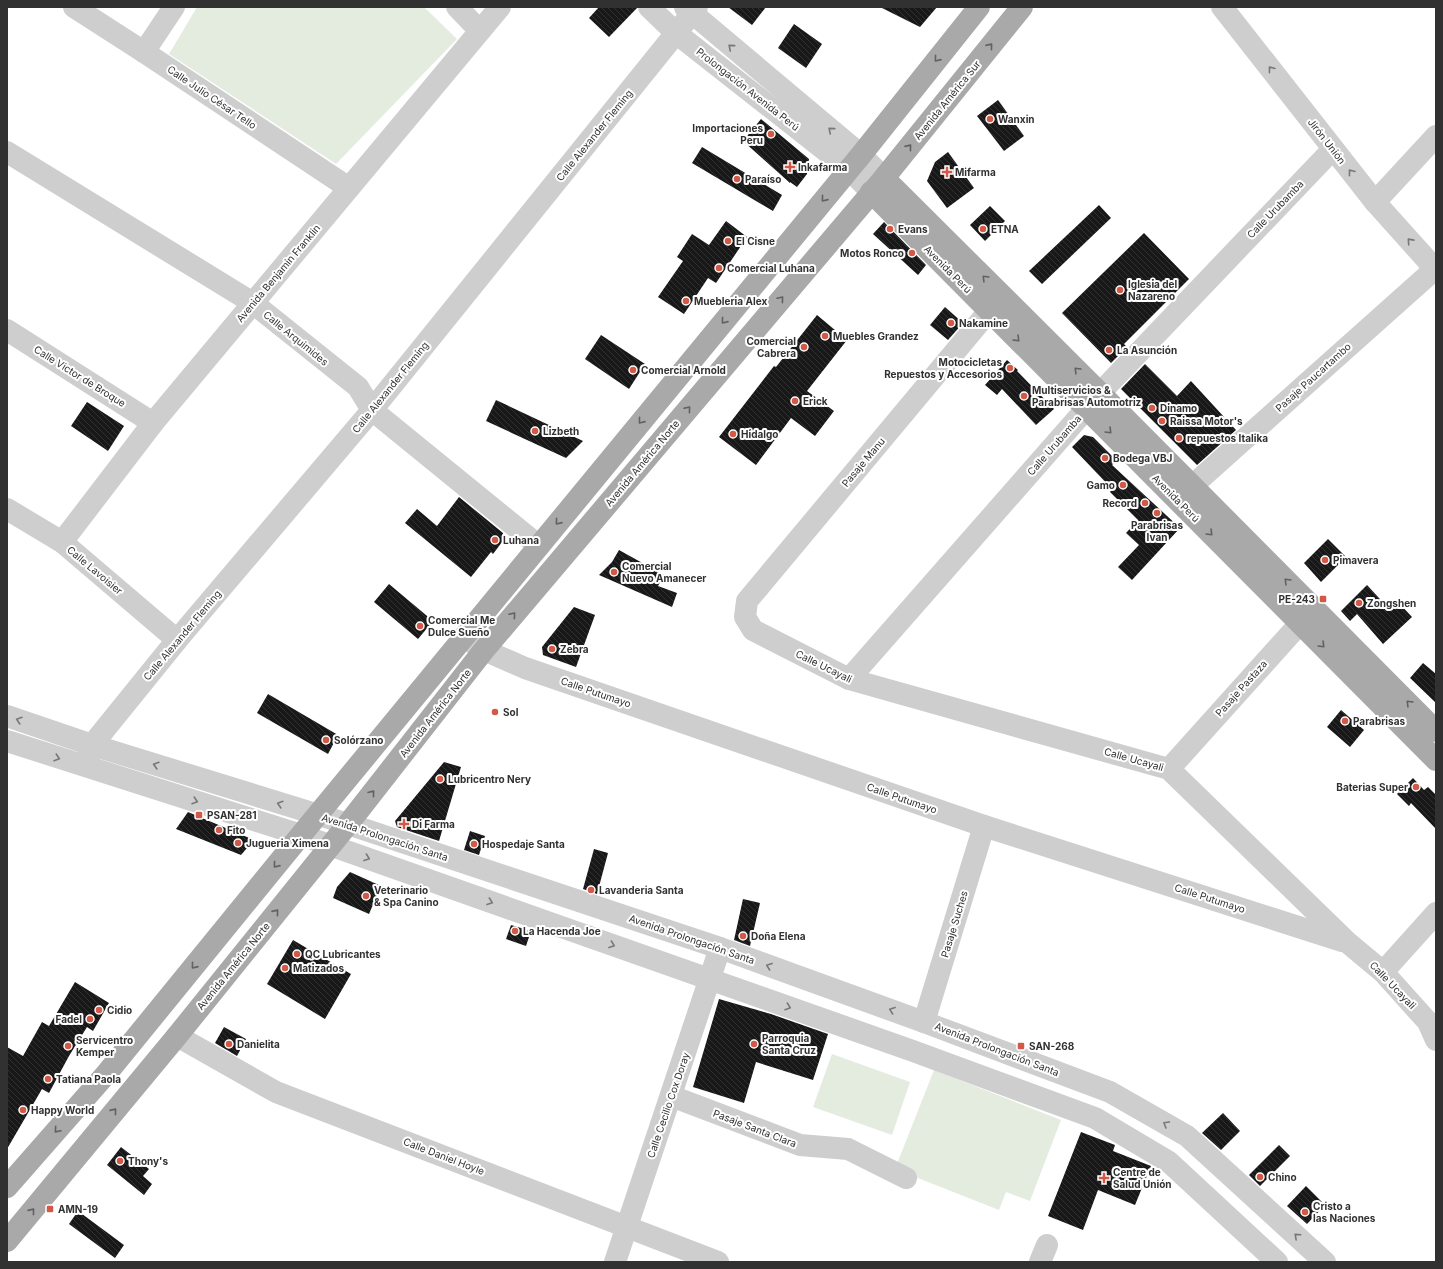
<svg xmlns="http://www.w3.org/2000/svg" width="1443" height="1269" font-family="Inter,sans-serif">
  <defs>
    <pattern id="building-back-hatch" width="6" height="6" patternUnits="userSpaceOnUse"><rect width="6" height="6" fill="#181818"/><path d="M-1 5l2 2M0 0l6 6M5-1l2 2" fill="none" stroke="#313131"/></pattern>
  </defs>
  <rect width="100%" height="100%" fill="#fff"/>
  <g fill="#e4ece0">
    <polygon points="197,7 424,7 457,39 336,164 169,54"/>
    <polygon points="832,1054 910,1082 892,1135 813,1107"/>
    <polygon points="934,1070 1061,1120 1030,1201 1006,1192 999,1210 895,1169"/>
  </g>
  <g fill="url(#building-back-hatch)">
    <polygon points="599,7 637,7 637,8 609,37 589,18"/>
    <polygon points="728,7 766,7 752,25"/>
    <polygon points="880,7 937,7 920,27"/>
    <polygon points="794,24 822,44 806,68 778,48"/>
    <polygon points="998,100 1024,136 1004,151 977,116"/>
    <polygon points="761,119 809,159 807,174 797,187 790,182 790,183 743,141"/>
    <polygon points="702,147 782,195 773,211 692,163"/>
    <polygon points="948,152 974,188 947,208 927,181 935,162"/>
    <polygon points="1099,205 1111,218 1042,284 1029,271"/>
    <polygon points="990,206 1005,221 985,241 970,225"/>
    <polygon points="726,221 747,237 716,283 708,278 684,314 658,297 683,261 677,257 692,234 709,245"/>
    <polygon points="884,222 926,265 918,275 873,234"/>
    <polygon points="1144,233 1189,279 1124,344 1127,347 1111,363 1062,313"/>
    <polygon points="945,307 963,323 948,340 930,325"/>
    <polygon points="817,315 847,340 807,391 834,411 815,436 791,418 756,465 719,437 774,366 776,367"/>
    <polygon points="601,335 645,364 629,389 585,359"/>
    <polygon points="1007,360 1018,370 1017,371 1054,409 1036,425 1002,389 997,395 985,385"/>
    <polygon points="1145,364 1177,396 1191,381 1236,430 1197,465 1121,389"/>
    <polygon points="496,400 583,441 566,458 486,421"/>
    <polygon points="87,402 124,426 108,451 71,426"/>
    <polygon points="1084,435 1093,437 1117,461 1112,465 1180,528 1132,580 1118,567 1139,545 1126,533 1138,520 1110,492 1112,489 1072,447"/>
    <polygon points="459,497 503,533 502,542 493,554 491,552 471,577 405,523 417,509 437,526"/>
    <polygon points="1328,539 1346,557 1321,582 1304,563"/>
    <polygon points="619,550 664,575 658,586 677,593 672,607 599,575 612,562"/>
    <polygon points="389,584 433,621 418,639 374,602"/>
    <polygon points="1367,585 1390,610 1398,602 1412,617 1383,644 1357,614 1350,621 1341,611"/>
    <polygon points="574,607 595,615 576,667 543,655 542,647"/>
    <polygon points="1423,663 1436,674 1436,703 1410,678"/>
    <polygon points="268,694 338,735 328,754 257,713"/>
    <polygon points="1341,710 1364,730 1350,747 1327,727"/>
    <polygon points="444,762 461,767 439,841 397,827 395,821"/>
    <polygon points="1413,778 1424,790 1428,787 1436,795 1436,829 1411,803 1409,806 1397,794"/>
    <polygon points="188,812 254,840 241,855 176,829"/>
    <polygon points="470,831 485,836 479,855 464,850"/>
    <polygon points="594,849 608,853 597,894 583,889"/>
    <polygon points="350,872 381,886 369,914 333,898 337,887"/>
    <polygon points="743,899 760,903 750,946 734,940"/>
    <polygon points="511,925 531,931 526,946 506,939"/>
    <polygon points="293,940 351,974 325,1019 267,984"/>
    <polygon points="75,982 109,1003 93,1031 87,1027 69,1056 49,1093 42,1089 7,1149 7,1047 23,1056 42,1022 49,1026"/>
    <polygon points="719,999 771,1014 828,1034 813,1080 756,1062 744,1103 693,1087"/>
    <polygon points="224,1027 246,1039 237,1056 215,1043"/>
    <polygon points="1223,1113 1240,1131 1221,1150 1202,1133"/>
    <polygon points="1081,1132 1115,1145 1113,1151 1151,1166 1135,1205 1098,1190 1083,1230 1048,1216"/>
    <polygon points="1279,1145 1290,1156 1260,1186 1249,1175"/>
    <polygon points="121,1147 149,1169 143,1176 152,1184 144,1195 107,1165"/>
    <polygon points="1306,1186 1325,1205 1307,1224 1287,1206"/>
    <polygon points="78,1211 124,1245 115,1258 69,1224"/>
  </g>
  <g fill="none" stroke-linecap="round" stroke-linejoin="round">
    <g stroke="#cecece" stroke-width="22">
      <polyline points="74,7 144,52 349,188"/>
      <polyline points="457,7 479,30"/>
      <polyline points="649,7 676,33 849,169 871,192"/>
      <polyline points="685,7 861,155 884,178"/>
      <polyline points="1222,7 1375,202 1436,270"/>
      <polyline points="144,52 174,7"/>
      <polyline points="7,152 253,303 358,387 372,410 539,546"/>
      <polyline points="1375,202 1436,136"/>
      <polyline points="989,311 747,601 745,617 753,630 849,679 1169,769 1347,942 1383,972 1428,1022 1436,1040"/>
      <polyline points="7,330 153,423"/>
      <polyline points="1192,486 1435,269"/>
      <polyline points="7,509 62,542 177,640"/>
      <polyline points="62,542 153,423 500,7"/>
      <polyline points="464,637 484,650 525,668 984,826 1342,941"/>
      <polyline points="849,679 1100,393 1333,149"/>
      <polyline points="7,716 92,745 348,824 720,948 924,1022 1110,1092 1187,1136 1325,1262"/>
      <polyline points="7,741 301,835 913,1051 1095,1118 1169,1162 1277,1262"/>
      <polyline points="88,758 92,745 177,640 372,410 697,7"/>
      <polyline points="1169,769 1313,609"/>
      <polyline points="1383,972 1436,913"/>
      <polyline points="924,1022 984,826"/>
      <polyline points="177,1036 276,1092 718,1262"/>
      <polyline points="671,1096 800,1145 848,1149 906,1178"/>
      <polyline points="615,1262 720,948"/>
      <polyline points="1040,1262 1047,1245"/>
    </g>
    <g stroke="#a9a9a9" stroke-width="22">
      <polyline points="884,178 1100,393 1436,731"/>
      <polyline points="871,192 1436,760"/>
      <polyline points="7,1187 107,1073 301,835 861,155 979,7"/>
      <polyline points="7,1241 177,1036 348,824 484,650 884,178 1022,7"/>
    </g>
  </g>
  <defs><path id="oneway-chevron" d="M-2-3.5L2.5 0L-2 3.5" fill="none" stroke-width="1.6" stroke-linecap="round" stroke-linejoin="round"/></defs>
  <g stroke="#616161">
    <use href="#oneway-chevron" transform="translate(990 46) rotate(-51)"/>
    <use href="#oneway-chevron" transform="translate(937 59) rotate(129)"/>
    <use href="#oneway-chevron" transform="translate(909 147) rotate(-51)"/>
    <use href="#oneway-chevron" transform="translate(824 199) rotate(129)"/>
    <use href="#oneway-chevron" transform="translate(985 278) rotate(-135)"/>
    <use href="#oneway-chevron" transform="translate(781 299) rotate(-50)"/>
    <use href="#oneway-chevron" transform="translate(724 321) rotate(129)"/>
    <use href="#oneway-chevron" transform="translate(1017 339) rotate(45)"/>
    <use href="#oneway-chevron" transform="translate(1077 370) rotate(-135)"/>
    <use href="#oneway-chevron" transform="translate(688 409) rotate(-50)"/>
    <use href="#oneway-chevron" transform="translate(641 421) rotate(129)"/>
    <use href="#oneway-chevron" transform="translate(1109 431) rotate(45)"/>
    <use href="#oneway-chevron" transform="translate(558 522) rotate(129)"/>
    <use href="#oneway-chevron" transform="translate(1210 533) rotate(45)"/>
    <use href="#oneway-chevron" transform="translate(1287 581) rotate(-135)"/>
    <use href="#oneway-chevron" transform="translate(513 615) rotate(-50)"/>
    <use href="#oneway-chevron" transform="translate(1322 645) rotate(45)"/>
    <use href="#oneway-chevron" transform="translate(1409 703) rotate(-135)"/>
    <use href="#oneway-chevron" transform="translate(372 793) rotate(-52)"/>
    <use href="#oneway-chevron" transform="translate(276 865) rotate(129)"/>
    <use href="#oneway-chevron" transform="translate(276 912) rotate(-51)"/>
    <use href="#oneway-chevron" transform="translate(194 966) rotate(129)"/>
    <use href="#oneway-chevron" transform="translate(114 1111) rotate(-51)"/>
    <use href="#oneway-chevron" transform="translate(57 1130) rotate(131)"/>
    <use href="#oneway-chevron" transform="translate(32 1211) rotate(-51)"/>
  </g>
  <g stroke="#787878">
    <use href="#oneway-chevron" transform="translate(731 47) rotate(-140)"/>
    <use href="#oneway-chevron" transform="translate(1271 69) rotate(-128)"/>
    <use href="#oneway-chevron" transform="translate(831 130) rotate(-140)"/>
    <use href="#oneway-chevron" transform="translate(1351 172) rotate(-128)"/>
    <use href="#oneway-chevron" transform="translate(1410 241) rotate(-132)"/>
    <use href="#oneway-chevron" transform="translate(19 720) rotate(-162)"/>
    <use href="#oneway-chevron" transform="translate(57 758) rotate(18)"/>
    <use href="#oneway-chevron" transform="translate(156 765) rotate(-163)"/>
    <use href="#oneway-chevron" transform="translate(195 801) rotate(18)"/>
    <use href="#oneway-chevron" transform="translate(280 804) rotate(-163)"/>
    <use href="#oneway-chevron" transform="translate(367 858) rotate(20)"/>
    <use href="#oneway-chevron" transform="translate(490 902) rotate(20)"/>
    <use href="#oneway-chevron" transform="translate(612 945) rotate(20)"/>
    <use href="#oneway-chevron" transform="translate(769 966) rotate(-160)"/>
    <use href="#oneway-chevron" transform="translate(788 1007) rotate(19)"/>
    <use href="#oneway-chevron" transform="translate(892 1010) rotate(-160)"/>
    <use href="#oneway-chevron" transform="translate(1166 1124) rotate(-150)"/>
    <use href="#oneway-chevron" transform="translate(1297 1236) rotate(-138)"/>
  </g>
  <g fill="#d25848" stroke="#fff" stroke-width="1.5">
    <circle cx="990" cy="119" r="4"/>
    <circle cx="771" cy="134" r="4"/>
    <path d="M788 161h4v4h4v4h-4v4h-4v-4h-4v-4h4z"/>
    <path d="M945 166h4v4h4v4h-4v4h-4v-4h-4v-4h4z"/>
    <circle cx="737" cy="179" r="4"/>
    <circle cx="890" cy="229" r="4"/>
    <circle cx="983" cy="229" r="4"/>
    <circle cx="728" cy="241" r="4"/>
    <circle cx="912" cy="253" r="4"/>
    <circle cx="719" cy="268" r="4"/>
    <circle cx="1120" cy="290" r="4"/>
    <circle cx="686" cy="301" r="4"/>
    <circle cx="951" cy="323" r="4"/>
    <circle cx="825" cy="336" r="4"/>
    <circle cx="804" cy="347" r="4"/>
    <circle cx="1109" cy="350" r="4"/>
    <circle cx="1010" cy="368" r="4"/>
    <circle cx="633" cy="370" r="4"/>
    <circle cx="1024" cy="396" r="4"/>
    <circle cx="795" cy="401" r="4"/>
    <circle cx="1152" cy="408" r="4"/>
    <circle cx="1162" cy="421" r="4"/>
    <circle cx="535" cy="431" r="4"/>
    <circle cx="733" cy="434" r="4"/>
    <circle cx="1179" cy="438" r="4"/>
    <circle cx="1105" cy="458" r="4"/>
    <circle cx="1123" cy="485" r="4"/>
    <circle cx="1145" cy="503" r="4"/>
    <circle cx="1157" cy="513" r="4"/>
    <circle cx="495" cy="540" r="4"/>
    <circle cx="1325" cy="560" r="4"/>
    <circle cx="614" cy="572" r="4"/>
    <rect x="1319" y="595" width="8" height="8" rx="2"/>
    <circle cx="1359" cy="603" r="4"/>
    <circle cx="420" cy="626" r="4"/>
    <circle cx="552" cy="649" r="4"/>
    <circle cx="495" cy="712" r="4"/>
    <circle cx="1345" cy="721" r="4"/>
    <circle cx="326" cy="740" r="4"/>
    <circle cx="440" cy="779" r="4"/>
    <circle cx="1416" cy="787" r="4"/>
    <rect x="195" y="811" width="8" height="8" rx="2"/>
    <path d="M402 818h4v4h4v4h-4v4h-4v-4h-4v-4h4z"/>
    <circle cx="219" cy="830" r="4"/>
    <circle cx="238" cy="843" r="4"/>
    <circle cx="474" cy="844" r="4"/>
    <circle cx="591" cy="890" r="4"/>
    <circle cx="366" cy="896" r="4"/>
    <circle cx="515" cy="931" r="4"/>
    <circle cx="743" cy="936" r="4"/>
    <circle cx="297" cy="954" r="4"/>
    <circle cx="285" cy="968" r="4"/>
    <circle cx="99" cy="1010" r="4"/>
    <circle cx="90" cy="1019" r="4"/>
    <circle cx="229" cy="1044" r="4"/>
    <circle cx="754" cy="1044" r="4"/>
    <circle cx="68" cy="1046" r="4"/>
    <rect x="1017" y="1042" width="8" height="8" rx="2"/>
    <circle cx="48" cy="1079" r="4"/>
    <circle cx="23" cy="1110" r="4"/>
    <circle cx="120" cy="1161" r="4"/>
    <circle cx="1260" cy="1177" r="4"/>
    <path d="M1102 1172h4v4h4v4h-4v4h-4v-4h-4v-4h4z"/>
    <rect x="46" y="1205" width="8" height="8" rx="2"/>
    <circle cx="1305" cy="1212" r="4"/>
  </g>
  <g text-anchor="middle" stroke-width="4" stroke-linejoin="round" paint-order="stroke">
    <g font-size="10" fill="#313131" stroke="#fff">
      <text transform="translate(748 89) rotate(38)" y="4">Prolongación Avenida Perú</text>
      <text transform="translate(212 97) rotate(34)" y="4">Calle Julio César Tello</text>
      <text transform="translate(947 100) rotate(-51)" y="4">Avenida América Sur</text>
      <text transform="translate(594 135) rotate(-51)" y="4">Calle Alexander Fleming</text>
      <text transform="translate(1327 141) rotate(52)" y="4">Jirón Unión</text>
      <text transform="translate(1275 209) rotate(-46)" y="4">Calle Urubamba</text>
      <text transform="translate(948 269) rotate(45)" y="4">Avenida Perú</text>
      <text transform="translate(278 273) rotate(-50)" y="4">Avenida Benjamin Franklin</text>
      <text transform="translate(296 338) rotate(39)" y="4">Calle Arquimides</text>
      <text transform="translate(80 376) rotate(32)" y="4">Calle Victor de Broque</text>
      <text transform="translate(1313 377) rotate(-42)" y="4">Pasaje Paucartambo</text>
      <text transform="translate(390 387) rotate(-51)" y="4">Calle Alexander Fleming</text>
      <text transform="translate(1054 445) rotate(-49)" y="4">Calle Urubamba</text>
      <text transform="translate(863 462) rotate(-50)" y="4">Pasaje Manu</text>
      <text transform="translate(642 463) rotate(-50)" y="4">Avenida América Norte</text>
      <text transform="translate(1176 498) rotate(45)" y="4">Avenida Perú</text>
      <text transform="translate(95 570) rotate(40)" y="4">Calle Lavoisier</text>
      <text transform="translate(182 635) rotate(-50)" y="4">Calle Alexander Fleming</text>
      <text transform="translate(824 666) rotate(26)" y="4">Calle Ucayali</text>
      <text transform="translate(1241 688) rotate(-48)" y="4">Pasaje Pastaza</text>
      <text transform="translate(596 692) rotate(19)" y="4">Calle Putumayo</text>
      <text transform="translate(435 713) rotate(-52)" y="4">Avenida América Norte</text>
      <text transform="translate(1134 759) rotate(16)" y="4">Calle Ucayali</text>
      <text transform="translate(902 798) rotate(19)" y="4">Calle Putumayo</text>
      <text transform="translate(385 837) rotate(18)" y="4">Avenida Prolongación Santa</text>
      <text transform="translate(1210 898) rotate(18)" y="4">Calle Putumayo</text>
      <text transform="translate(954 924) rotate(-73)" y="4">Pasaje Suches</text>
      <text transform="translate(692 939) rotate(19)" y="4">Avenida Prolongación Santa</text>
      <text transform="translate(233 966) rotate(-51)" y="4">Avenida América Norte</text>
      <text transform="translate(1393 985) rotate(46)" y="4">Calle Ucayali</text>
      <text transform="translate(997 1049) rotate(21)" y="4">Avenida Prolongación Santa</text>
      <text transform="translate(668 1105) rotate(-71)" y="4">Calle Cecilio Cox Doray</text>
      <text transform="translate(755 1128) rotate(21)" y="4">Pasaje Santa Clara</text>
      <text transform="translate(444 1156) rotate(21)" y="4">Calle Daniel Hoyle</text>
    </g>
    <g font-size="10" font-weight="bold" fill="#313131" stroke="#fff" text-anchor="start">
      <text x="998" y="123">Wanxin</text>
      <text x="763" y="132" text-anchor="end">Importaciones<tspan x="763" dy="12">Peru</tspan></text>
      <text x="798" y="171">Inkafarma</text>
      <text x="955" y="176">Mifarma</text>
      <text x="745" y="183">Paraíso</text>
      <text x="898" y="233">Evans</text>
      <text x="991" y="233">ETNA</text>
      <text x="736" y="245">El Cisne</text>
      <text x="904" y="257" text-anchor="end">Motos Ronco</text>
      <text x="727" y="272">Comercial Luhana</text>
      <text x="1128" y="288">Iglesia del<tspan x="1128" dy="12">Nazareno</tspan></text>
      <text x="694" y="305">Muebleria Alex</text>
      <text x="959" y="327">Nakamine</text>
      <text x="833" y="340">Muebles Grandez</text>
      <text x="796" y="345" text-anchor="end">Comercial<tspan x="796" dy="12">Cabrera</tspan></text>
      <text x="1117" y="354">La Asunción</text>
      <text x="1002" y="366" text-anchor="end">Motocicletas<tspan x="1002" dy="12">Repuestos y Accesorios</tspan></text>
      <text x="641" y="374">Comercial Arnold</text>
      <text x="1032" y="394">Multiservicios &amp;<tspan x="1032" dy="12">Parabrisas Automotriz</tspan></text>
      <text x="803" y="405">Erick</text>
      <text x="1160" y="412">Dinamo</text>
      <text x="1170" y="425">Raissa Motor's</text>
      <text x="543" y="435">Lizbeth</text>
      <text x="741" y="438">Hidalgo</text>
      <text x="1187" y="442">repuestos Italika</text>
      <text x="1113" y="462">Bodega VBJ</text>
      <text x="1115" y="489" text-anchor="end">Gamo</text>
      <text x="1137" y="507" text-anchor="end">Record</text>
      <text x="1157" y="529" text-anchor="middle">Parabrisas<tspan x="1157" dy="12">Ivan</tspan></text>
      <text x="503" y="544">Luhana</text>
      <text x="1333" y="564">Pimavera</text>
      <text x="622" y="570">Comercial<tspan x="622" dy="12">Nuevo Amanecer</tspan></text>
      <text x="1315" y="603" text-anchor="end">PE-243</text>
      <text x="1367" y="607">Zongshen</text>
      <text x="428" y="624">Comercial Me<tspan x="428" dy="12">Dulce Sueño</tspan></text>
      <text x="560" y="653">Zebra</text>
      <text x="503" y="716">Sol</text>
      <text x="1353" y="725">Parabrisas</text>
      <text x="334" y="744">Solórzano</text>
      <text x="448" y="783">Lubricentro Nery</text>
      <text x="1408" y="791" text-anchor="end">Baterias Super</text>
      <text x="207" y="819">PSAN-281</text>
      <text x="412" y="828">Di Farma</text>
      <text x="227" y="834">Fito</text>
      <text x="246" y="847">Jugueria Ximena</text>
      <text x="482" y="848">Hospedaje Santa</text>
      <text x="374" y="894">Veterinario<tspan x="374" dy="12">&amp; Spa Canino</tspan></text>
      <text x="599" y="894">Lavanderia Santa</text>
      <text x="523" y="935">La Hacenda Joe</text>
      <text x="751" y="940">Doña Elena</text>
      <text x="305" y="958">QC Lubricantes</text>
      <text x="293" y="972">Matizados</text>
      <text x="107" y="1014">Cidio</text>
      <text x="82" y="1023" text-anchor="end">Fadel</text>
      <text x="762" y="1042">Parroquia<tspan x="762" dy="12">Santa Cruz</tspan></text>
      <text x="76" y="1044">Servicentro<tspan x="76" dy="12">Kemper</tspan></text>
      <text x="237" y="1048">Danielita</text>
      <text x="1029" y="1050">SAN-268</text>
      <text x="56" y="1083">Tatiana Paola</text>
      <text x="31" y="1114">Happy World</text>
      <text x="128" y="1165">Thony's</text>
      <text x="1113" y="1176">Centre de<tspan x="1113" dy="12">Salud Unión</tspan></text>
      <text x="1268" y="1181">Chino</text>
      <text x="1313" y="1210">Cristo a<tspan x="1313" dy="12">las Naciones</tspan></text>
      <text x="58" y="1213">AMN-19</text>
    </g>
  </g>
  <rect width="1443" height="1269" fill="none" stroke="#313131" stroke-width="16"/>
</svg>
